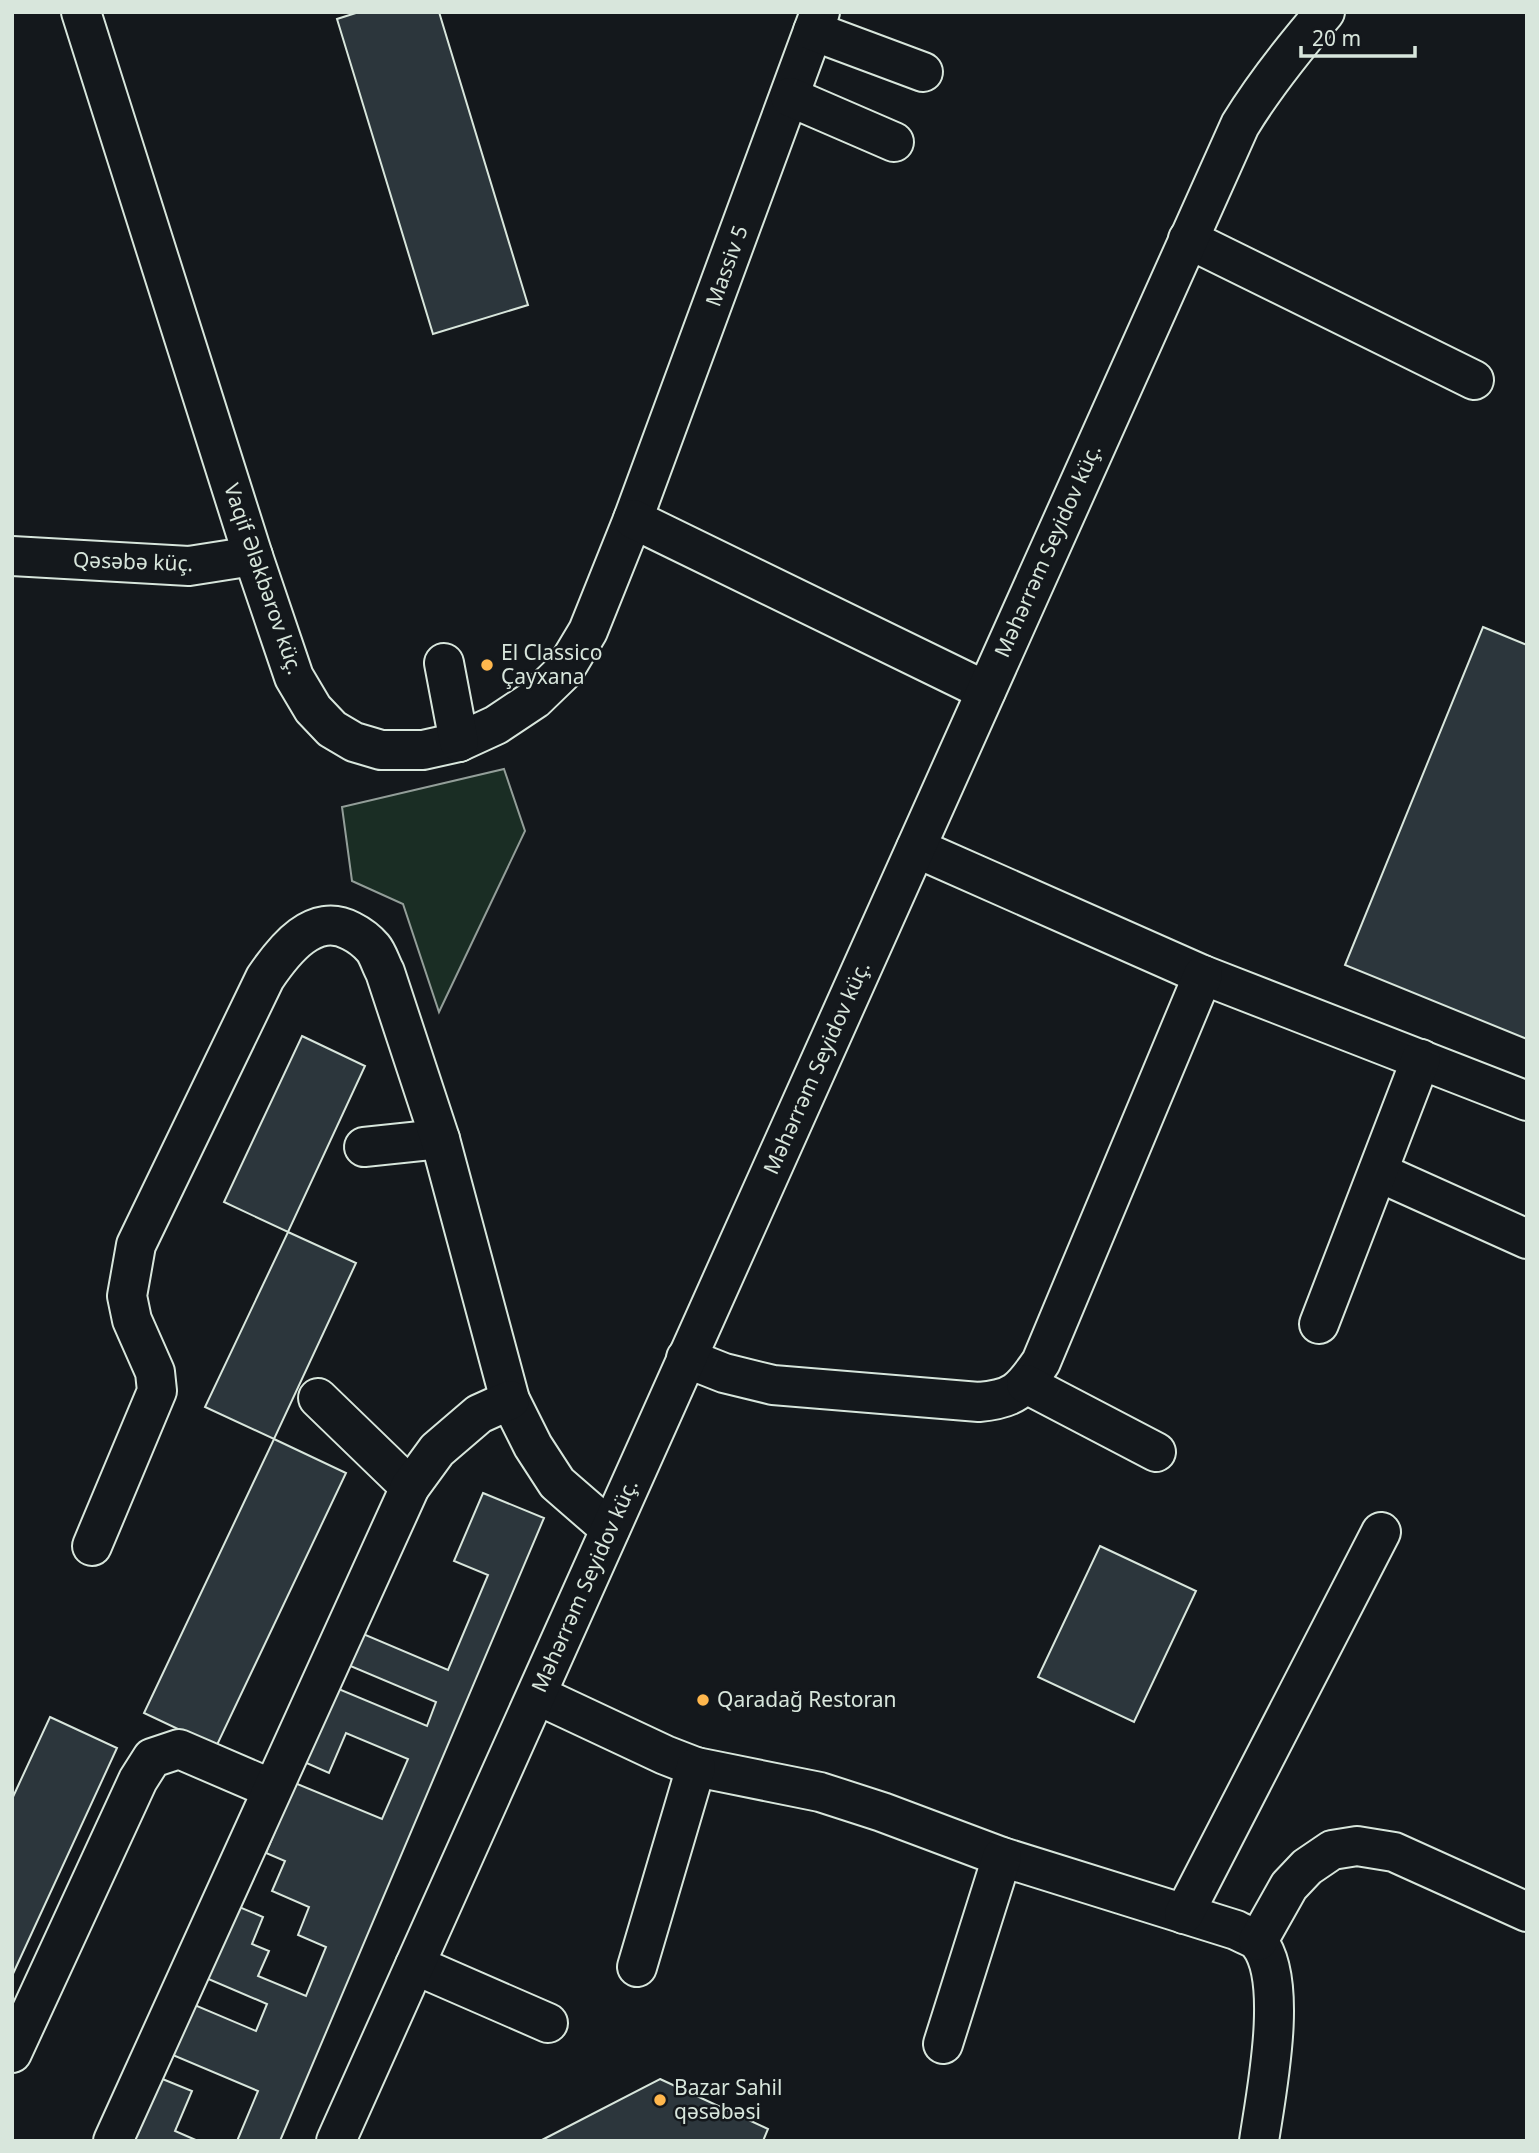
<svg xmlns="http://www.w3.org/2000/svg" width="1539" height="2153" font-family="'Noto Sans',sans-serif">
  <rect width="100%" height="100%" fill="#14181c"/>
  <polygon fill="#1a2d24" stroke="#939e99" stroke-width="2" points="504,769 525,831 439,1012 403,904 352,881 342,807"/>
  <g fill="#2c363c" stroke="#d8e6dc" stroke-width="2">
    <polygon points="359,12 439,12 528,305 433,334 337,19"/>
    <polygon points="1483,627 1527,645 1527,1039 1345,965"/>
    <polygon points="302,1036 365,1066 288,1232 224,1202"/>
    <polygon points="288,1232 356,1263 274,1439 205,1407"/>
    <polygon points="274,1439 346,1473 216,1747 144,1713"/>
    <polygon points="483,1493 544,1518 280,2141 237,2141 258,2091 168,2053 190,2003 256,2031 267,2004 206,1978 237,1906 263,1917 252,1944 269,1951 258,1976 306,1996 326,1947 298,1935 309,1907 272,1891 285,1861 266,1853 295,1783 382,1819 408,1759 346,1733 329,1773 302,1761 334,1687 427,1726 436,1702 348,1665 361,1633 448,1670 488,1575 454,1561"/>
    <polygon points="1100,1546 1196,1591 1134,1722 1038,1677"/>
    <polygon points="50,1717 117,1748 12,1976 12,1799"/>
    <polygon points="160,2078 192,2091 175,2131 198,2141 134,2141"/>
    <polygon points="660,2079 768,2129 763,2141 540,2141"/>
  </g>
  <g fill="none" stroke-linecap="round" stroke-linejoin="round">
    <g stroke="#d8e6dc" stroke-width="42">
      <g id="minor">
        <polyline points="81,12 253,556 294,677 313,709 332,729 354,742 381,750 423,750 459,742 496,725 535,699 564,671 588,631 633,519 820,12"/>
        <polyline points="813,31 923,72"/>
        <polyline points="790,97 894,142"/>
        <polyline points="1188,239 1474,380"/>
        <polyline points="633,519 986,691"/>
        <polyline points="12,556 189,566 253,556"/>
        <polyline points="444,663 459,742"/>
        <polyline points="916,848 1203,975 1527,1101"/>
        <polyline points="364,1147 440,1139"/>
        <polyline points="1378,1172 1527,1239"/>
        <polyline points="1319,1324 1421,1059"/>
        <path d="M686 1358 724 1373 773 1385 979 1402C1014 1399 1021 1391 1041 1362L1203 975"/>
        <polyline points="1026,1384 1156,1452"/>
        <polyline points="318,1398 410,1487"/>
        <path d="M92 1546 157 1391 155 1372 132 1320 127 1296 136 1245 265 978C284 950 314 911 351 931 359 935 367 941 373 948 378 954 381 965 385 972L440 1139 510 1400 533 1446 557 1483 610 1529"/>
        <path d="M537 1695 665 1755 696 1767 820 1792 882 1812 1002 1857 1236 1930C1243 1934 1254 1937 1259 1943 1289 1981 1266 2094 1259 2141"/>
        <polyline points="1184,1914 1381,1532"/>
        <polyline points="1258,1941 1289,1886 1307,1867 1332,1850 1357,1846 1394,1852 1527,1912"/>
        <polyline points="415,1965 548,2023"/>
        <polyline points="637,1967 696,1767"/>
        <polyline points="943,2044 1002,1857"/>
        <polyline points="12,2053 138,1780 152,1758 179,1749 272,1789"/>
        <polyline points="113,2141 410,1487 437,1450 479,1414 510,1400"/>
      </g>
    </g>
    <g stroke="#d8e6dc" stroke-width="42">
      <path id="major" d="M336 2141 1240 125C1265 84 1294 48 1325 12"/>
    </g>
    <use href="#minor" stroke="#14181c" stroke-width="38"/>
    <use href="#major" stroke="#14181c" stroke-width="38"/>
  </g>
  <g fill="#ffb74d" stroke="#14181c" stroke-width="2.5">
    <circle cx="487" cy="665" r="7"/>
    <circle cx="703" cy="1700" r="7"/>
    <circle cx="660" cy="2100" r="7"/>
  </g>
  <g text-anchor="middle" stroke-width="5" stroke-linejoin="round" paint-order="stroke">
    <g font-size="21" fill="#d8e6dc" stroke="#14181c">
      <text transform="translate(727 266) rotate(-70)" y="7">Massiv 5</text>
      <text transform="translate(1048 551) rotate(-66)" y="7">Məhərrəm Seyidov küç.</text>
      <text transform="translate(133 562) rotate(2)" y="7">Qəsəbə küç.</text>
      <text transform="translate(263 579) rotate(71)" y="7">Vaqif Ələkbərov küç.</text>
      <text transform="translate(817 1068) rotate(-66)" y="7">Məhərrəm Seyidov küç.</text>
      <text transform="translate(585 1586) rotate(-66)" y="7">Məhərrəm Seyidov küç.</text>
    </g>
    <g font-size="21" fill="#d8e6dc" stroke="#14181c" text-anchor="start">
      <text x="501" y="660">El Classico<tspan x="501" dy="24">Çayxana</tspan></text>
      <text x="717" y="1707">Qaradağ Restoran</text>
      <text x="674" y="2095">Bazar Sahil<tspan x="674" dy="24">qəsəbəsi</tspan></text>
    </g>
  </g>
  <rect width="1539" height="2153" fill="none" stroke="#d8e6dc" stroke-width="28"/>
  <path d="M1301 46v10h114v-10" fill="none" stroke="#d8e6dc" stroke-width="3.5"/>
  <text x="1312" y="46" font-size="21" fill="#d8e6dc" stroke="#14181c" stroke-width="5" paint-order="stroke">20 m</text>
</svg>
